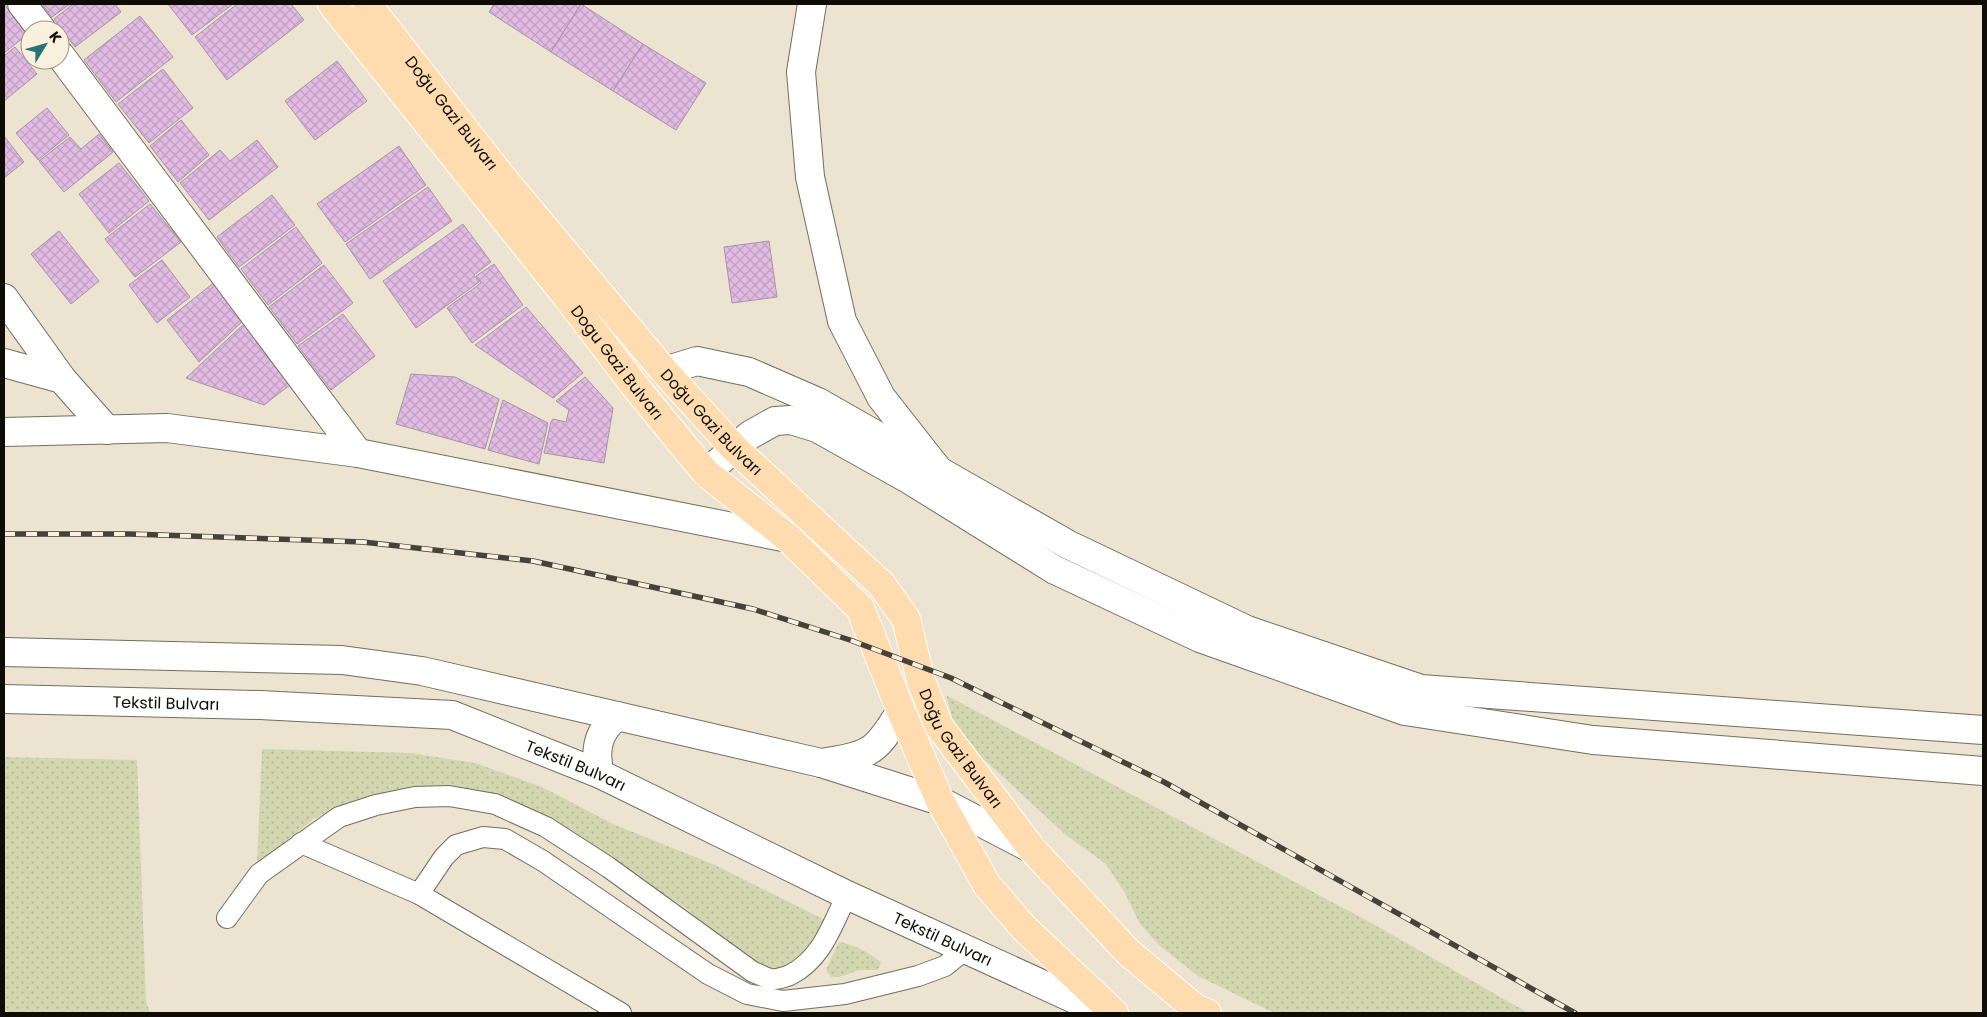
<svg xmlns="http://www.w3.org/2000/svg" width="1987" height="1017" font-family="Poppins,sans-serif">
  <defs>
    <pattern id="grass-dots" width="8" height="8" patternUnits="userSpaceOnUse" patternTransform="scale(1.25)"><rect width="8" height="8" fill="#d2d7b0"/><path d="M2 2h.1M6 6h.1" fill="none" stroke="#b3b796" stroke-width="1.8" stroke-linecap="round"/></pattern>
    <pattern id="building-cross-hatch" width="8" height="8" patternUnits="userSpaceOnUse" patternTransform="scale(1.25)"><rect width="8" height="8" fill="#e2bbe4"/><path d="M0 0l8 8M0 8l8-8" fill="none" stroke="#c1a0c2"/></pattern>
  </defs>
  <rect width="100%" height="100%" fill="#ece3d1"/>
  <g fill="url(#grass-dots)">
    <polygon points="946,695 1375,925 1528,1013 1274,1013 1198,976 1159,945 1140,924 1125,893 1106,864 1067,836 962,739 952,717"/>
    <polygon points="262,749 410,753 475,763 542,787 613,824 715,865 825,920 812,953 774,974 751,964 686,908 555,826 431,792 347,804 315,818 257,864"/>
    <polygon points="4,757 137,760 146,1001 150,1013 4,1013"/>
    <path d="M839 942C855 945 868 952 881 962L878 970H859L840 977H831L826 970Z"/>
  </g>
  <g fill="url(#building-cross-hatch)" stroke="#a496a5">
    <polygon points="4,4 28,34 4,53"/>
    <polygon points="42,4 70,4 52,17"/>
    <polygon points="73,4 115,4 121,12 75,47 54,19"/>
    <polygon points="168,4 233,4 192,35"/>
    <polygon points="237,4 291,4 304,20 227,80 195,37"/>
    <polygon points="494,4 581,4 551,52 489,12"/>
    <polygon points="581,4 643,44 613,91 551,52"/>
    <polygon points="140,16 173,57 116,102 84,60"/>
    <polygon points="643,44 706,83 676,130 613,91"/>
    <polygon points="15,47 37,74 4,101 4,56"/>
    <polygon points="337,61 367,101 315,140 285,101"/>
    <polygon points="163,69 193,108 149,143 118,104"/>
    <polygon points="47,108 69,135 38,160 16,133"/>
    <polygon points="181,120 209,155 178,182 150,146"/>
    <polygon points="99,134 113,152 64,192 39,161 70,137 81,149"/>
    <polygon points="4,136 24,162 4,178"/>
    <polygon points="257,140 278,167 209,220 180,183 220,150 230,161"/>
    <polygon points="399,146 426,185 345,242 317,204"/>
    <polygon points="119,163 149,201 109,233 79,194"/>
    <polygon points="428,187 452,221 370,279 346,244"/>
    <polygon points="272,195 295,225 239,267 217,237"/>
    <polygon points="150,204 181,242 135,277 105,239"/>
    <polygon points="463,224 491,262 474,275 479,282 416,328 383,281"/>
    <polygon points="296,227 322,263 268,305 241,269"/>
    <polygon points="59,231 99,281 71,304 31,254"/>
    <polygon points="769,241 777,297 732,303 724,247"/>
    <polygon points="162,260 190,297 157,323 129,285"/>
    <polygon points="494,264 523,305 472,343 447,308 481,283 476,276"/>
    <polygon points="324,265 353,303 297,344 269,307"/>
    <polygon points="216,281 245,319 199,362 167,320"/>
    <polygon points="526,307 583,373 553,398 475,345"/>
    <polygon points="343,314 375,356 331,390 298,346"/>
    <polygon points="246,322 295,381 264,405 186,378"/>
    <polygon points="411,374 455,377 499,399 485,449 396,424"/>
    <polygon points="585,377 613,408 604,463 544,453 551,422 553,419 566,422 569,410 556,401"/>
    <polygon points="503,400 548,423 539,464 488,450"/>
  </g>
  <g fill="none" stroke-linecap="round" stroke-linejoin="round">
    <g stroke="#756d5d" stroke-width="22">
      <g id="service">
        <polyline points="301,843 419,894 621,1013"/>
        <polyline points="419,894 444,857 456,845 483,837 505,839 543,861 708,974 747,994 783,1001 845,994 918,976 945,966 966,949"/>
        <path d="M227 918 259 874 339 817 376 805 415 797 449 796 495 804 546 827 608 867 753 972C759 974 765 978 771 979 777 980 785 977 790 975 822 959 832 925 847 895"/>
      </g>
    </g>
    <g stroke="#756d5d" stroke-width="30">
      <g id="minor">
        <polyline points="22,4 42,30"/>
        <polyline points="812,4 801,72 810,177 842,321 881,397 939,471"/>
        <polyline points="60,55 358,453"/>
        <polyline points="4,298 62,379"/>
        <polyline points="4,363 62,379 107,430"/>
      </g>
    </g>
    <g stroke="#756d5d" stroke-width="30">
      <g id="tertiary">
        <polyline points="664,371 697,361 749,372 818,402 1069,545 1247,630 1421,689 1983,730"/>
        <polyline points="4,432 167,428 358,453 788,538"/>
        <polyline points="706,473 750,435 775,421 791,420 817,428 910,480 1055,570 1200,638 1405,711 1593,740 1983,771"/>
      </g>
    </g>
    <g stroke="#756d5d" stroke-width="30">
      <g id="secondary">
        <polyline points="4,652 342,660 422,671 821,763 940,801 1032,849"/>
        <path id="s1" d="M4 699 260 705 452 715 600 774 847 895 1105 1013"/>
        <path d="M821 763C836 760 855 759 868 751 882 744 892 724 901 711"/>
        <path d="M600 774C594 751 597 732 617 716"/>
      </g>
    </g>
    <g stroke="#fff" stroke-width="30">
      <g id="primary">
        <path id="s2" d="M332 4 564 293 638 390 706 473 788 538 860 608 901 711 940 801 987 885 1024 928 1114 1013"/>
        <path id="s3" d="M367 4 500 175 664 371 734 448 881 584 906 619 921 681 939 726 1032 849 1128 952 1195 1008 1207 1013"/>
      </g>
    </g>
    <use href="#service" stroke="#fff" stroke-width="20"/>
    <use href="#minor" stroke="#fff" stroke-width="28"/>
    <use href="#tertiary" stroke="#fff" stroke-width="28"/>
    <use href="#secondary" stroke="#fff" stroke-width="28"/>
    <use href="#primary" stroke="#ffdcb0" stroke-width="28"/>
    <g stroke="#474239" stroke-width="5.5">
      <polyline id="rail" points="4,534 130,534 363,542 533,561 753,609 850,640 951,678 1164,782 1575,1013"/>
    </g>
    <use href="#rail" stroke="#faf0de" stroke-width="4" stroke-dasharray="11" stroke-linecap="butt"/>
  </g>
  <g text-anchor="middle" stroke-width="4" stroke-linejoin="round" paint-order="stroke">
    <g font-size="16" fill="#0f0c06" stroke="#faf0de">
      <text dy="6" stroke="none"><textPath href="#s3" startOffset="138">Doğu Gazi Bulvarı</textPath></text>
      <text dy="6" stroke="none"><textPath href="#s2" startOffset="458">Dogu Gazi Bulvarı</textPath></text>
      <text dy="6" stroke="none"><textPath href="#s3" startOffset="542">Doğu Gazi Bulvarı</textPath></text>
      <text dy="6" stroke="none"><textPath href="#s1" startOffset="162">Tekstil Bulvarı</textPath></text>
      <text dy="6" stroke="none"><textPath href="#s3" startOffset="962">Doğu Gazi Bulvarı</textPath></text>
      <text dy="6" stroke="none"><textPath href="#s1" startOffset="582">Tekstil Bulvarı</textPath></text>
      <text dy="6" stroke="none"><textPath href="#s1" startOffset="988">Tekstil Bulvarı</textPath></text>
    </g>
  </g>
  <rect width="1987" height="1017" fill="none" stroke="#0f0c06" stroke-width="10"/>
  <g transform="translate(45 45) rotate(53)"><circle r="24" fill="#faf0de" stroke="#9c9588"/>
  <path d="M0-4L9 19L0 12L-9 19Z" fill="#297376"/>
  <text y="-8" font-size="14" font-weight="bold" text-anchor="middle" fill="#0f0c06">K</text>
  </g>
</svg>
